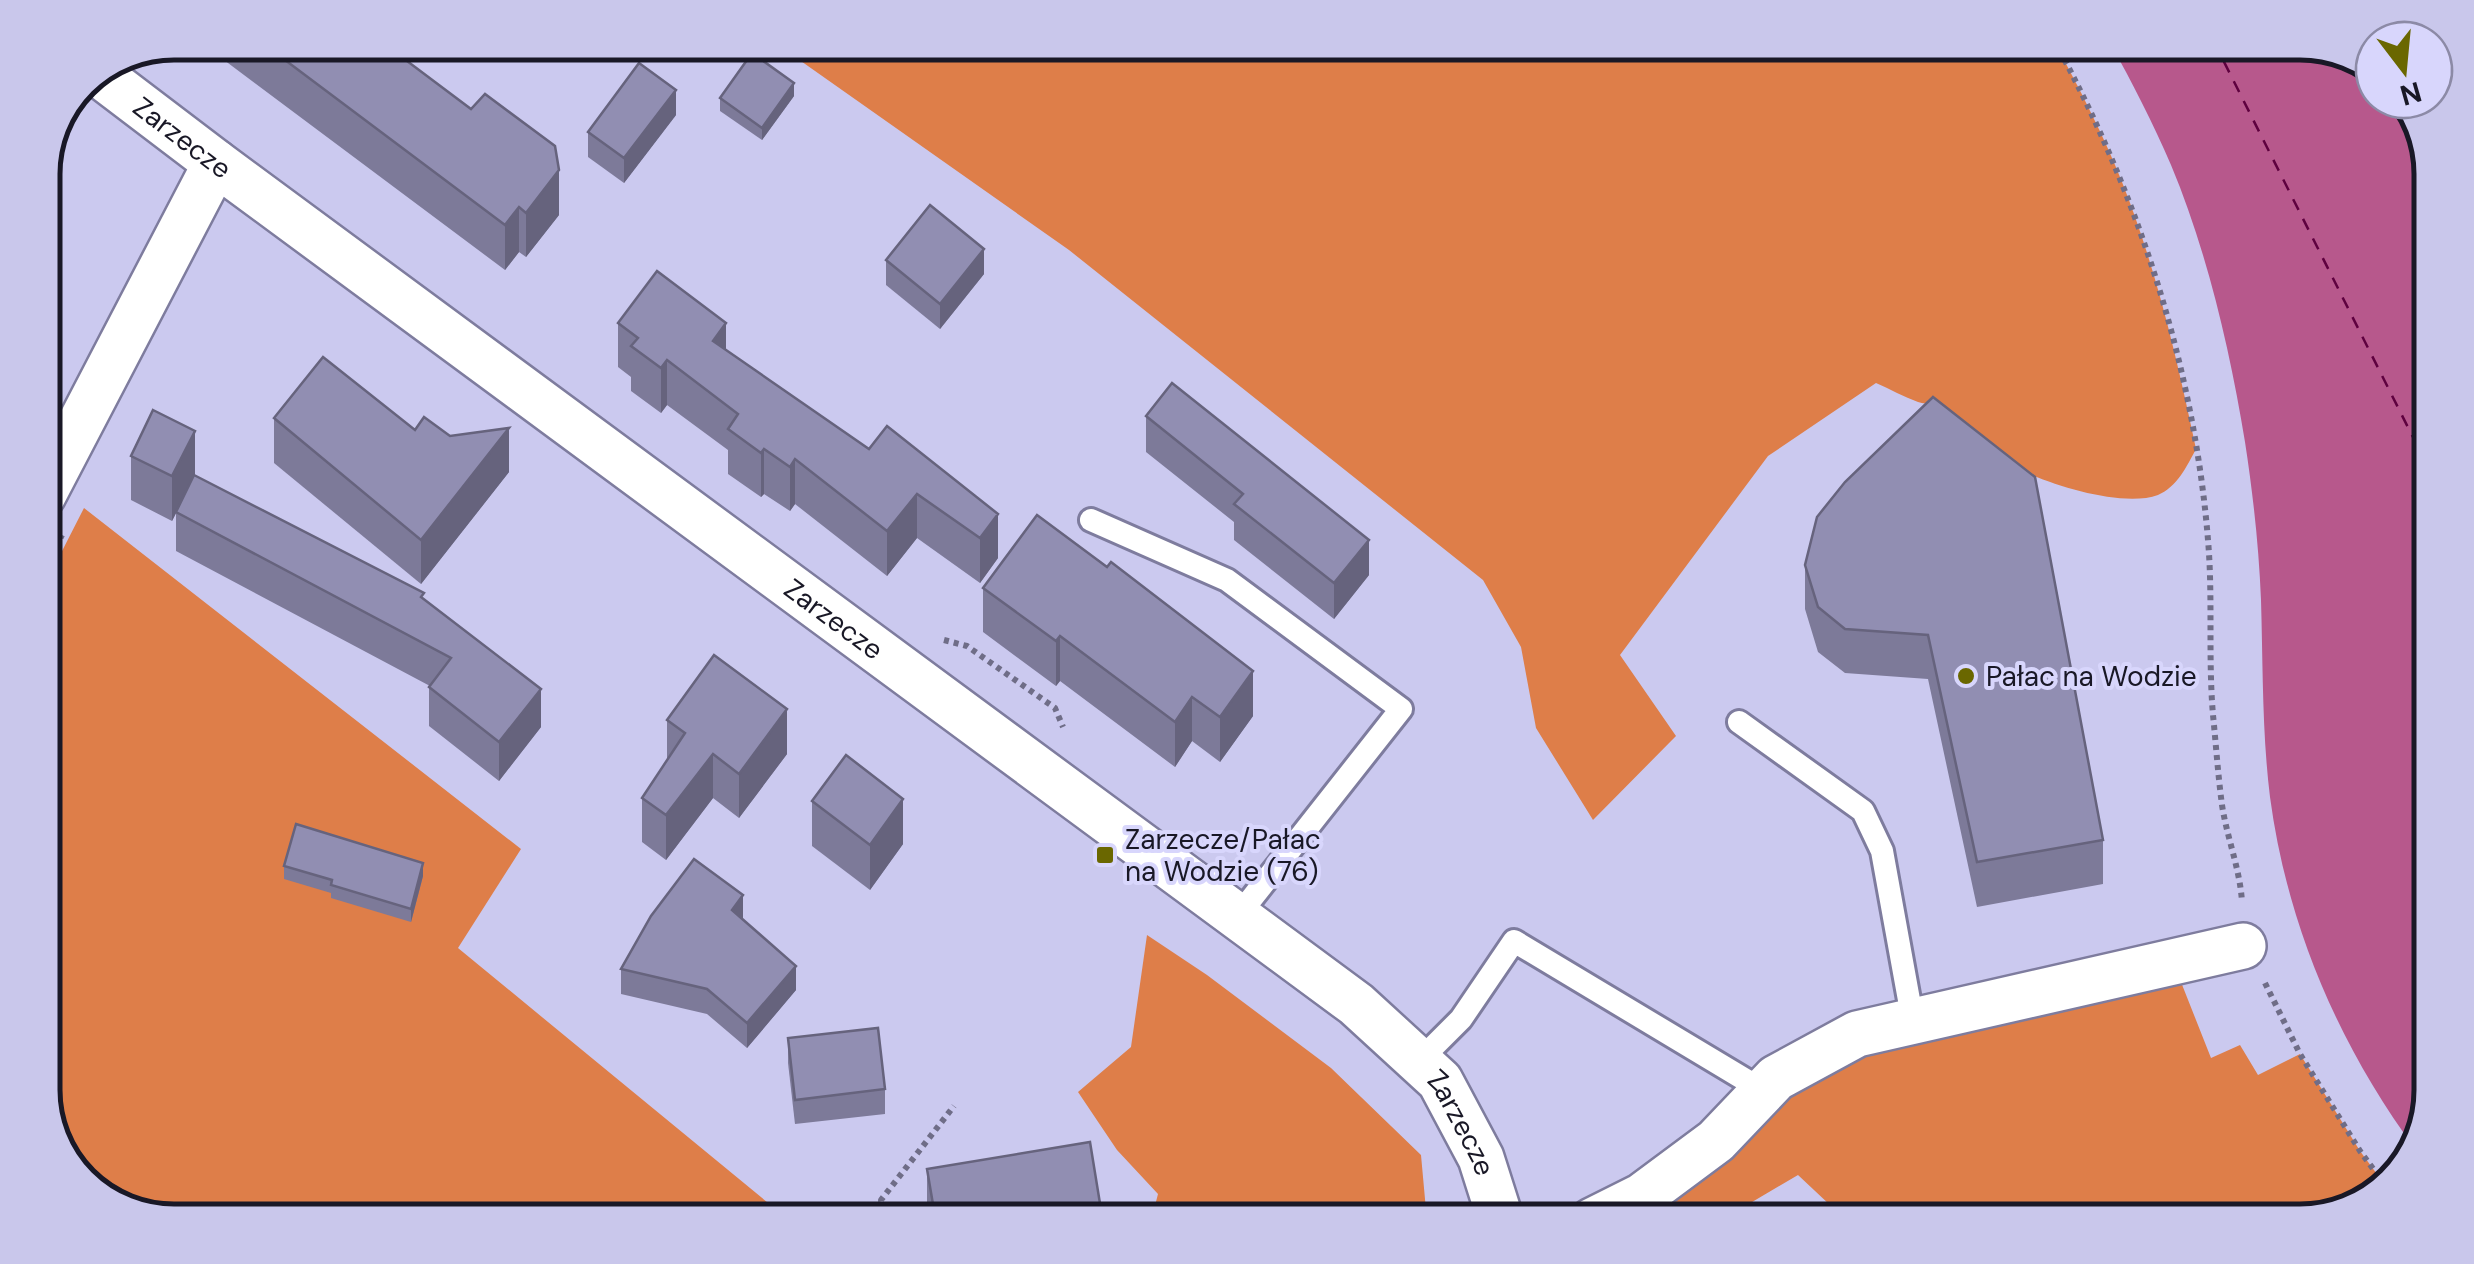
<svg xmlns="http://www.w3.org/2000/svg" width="2474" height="1264" font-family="'DM Sans',sans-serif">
  <rect width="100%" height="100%" fill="#cbc9ef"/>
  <g fill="#de7e49">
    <path d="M784 43H2055C2079 88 2103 134 2122 182 2156 268 2177 358 2196 449 2187 466 2177 487 2158 495 2123 508 2049 485 2017 468 1990 453 1973 425 1947 409 1938 403 1928 405 1918 402 1904 397 1890 389 1876 383L1768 456 1620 655 1676 736 1593 820 1536 728 1521 647 1483 580 1069 250 798 59Z"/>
    <polygon points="84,508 521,849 458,948 790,1221 174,1221 117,1208 65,1163 43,1099 43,599 58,583 59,557"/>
    <polygon points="1147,935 1207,975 1331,1068 1421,1155 1427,1221 1151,1221 1158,1194 1117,1150 1078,1092 1131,1047"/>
    <path d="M2179 977 2211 1058 2240 1045 2258 1075 2300 1054 2360 1151 2385 1185 2372 1200 2300 1221H1847L1798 1175 1720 1221H1652L1641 1212C1712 1189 1733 1136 1785 1090 1796 1080 1813 1073 1826 1065Z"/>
  </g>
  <path fill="#b7588c" d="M2300 43 2357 56 2374 70V100L2409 101 2431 166V1090L2416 1150C2339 1046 2287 925 2270 797 2262 732 2263 666 2261 600 2259 548 2253 494 2245 442 2230 350 2207 251 2171 165 2153 123 2132 82 2110 43Z"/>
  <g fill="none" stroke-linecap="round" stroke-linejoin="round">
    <polyline stroke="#5e013f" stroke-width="2.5" stroke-dasharray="12 10" stroke-linecap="butt" points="2214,42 2431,473"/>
    <g stroke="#7e7c9e" stroke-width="28">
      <g id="lane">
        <polyline points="1091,520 1227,580 1401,709 1237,917"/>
        <polyline points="1739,722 1863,811 1882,851 1913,1022"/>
        <polyline points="1419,1061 1461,1019 1514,941 1764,1091"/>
      </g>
    </g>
    <g stroke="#7e7c9e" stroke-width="50">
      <g id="street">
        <path id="s1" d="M99 74 216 163 1356 1004 1440 1081 1481 1158 1501 1221"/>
        <polyline points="43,495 216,163"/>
        <polyline points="1592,1221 1642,1196 1716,1141 1776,1078 1857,1034 2243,946"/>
      </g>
    </g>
    <g stroke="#6f6d87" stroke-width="6" stroke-dasharray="5 5" stroke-linecap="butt">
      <path d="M2055 42C2138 194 2194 367 2208 540 2213 598 2208 657 2213 715 2216 745 2218 775 2222 805 2227 838 2240 869 2242 902"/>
      <polyline points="43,574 62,535"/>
      <polyline points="944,640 967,646 1055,708 1063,727"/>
      <polyline points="2265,983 2300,1054 2360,1151 2385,1185"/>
      <polyline points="885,1221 881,1200 954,1106"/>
    </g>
    <use href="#lane" stroke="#fff" stroke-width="22"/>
    <use href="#street" stroke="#fff" stroke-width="45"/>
  </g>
  <g fill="#7d7a99">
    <polygon points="212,42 400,42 401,57 559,215 526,257 519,252 505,270 212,51"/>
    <polygon points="794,96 762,140 720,111 720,98"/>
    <polygon points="676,115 624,183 588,157 588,132"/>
    <polygon points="886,260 984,274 940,329 886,285"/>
    <polygon points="618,323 726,350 869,449 887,426 998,558 980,583 917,538 887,576 795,504 790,511 764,494 761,497 728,474 728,450 667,405 661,413 631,391 631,377 618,367"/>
    <polygon points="1146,416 1369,575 1334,619 1234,540 1234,522 1146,452"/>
    <polygon points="274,418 415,430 450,436 509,472 421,584 274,463"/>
    <polygon points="131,456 195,476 424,600 541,727 499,781 429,726 429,687 430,686 176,551 176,513 172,521 131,500"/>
    <polygon points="1845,482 2103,840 2103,884 1977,907 1928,679 1845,673 1818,652 1805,609 1805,565"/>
    <polygon points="983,588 1253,716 1220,762 1192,741 1175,767 1060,681 1056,686 983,632"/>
    <polygon points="667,720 787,754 739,818 713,798 666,860 642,842 642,798 667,760"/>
    <polygon points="812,801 903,844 870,890 812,846"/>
    <polygon points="284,866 423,876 411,922 331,898 331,893 284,879"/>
    <polygon points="743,920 796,990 747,1048 707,1014 621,994 621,969"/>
    <polygon points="788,1038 885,1089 885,1114 795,1124 788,1063"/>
    <polygon points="927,1169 1103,1222 930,1222 927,1205"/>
  </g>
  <g fill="#66637d">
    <polygon points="794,83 794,96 762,140 762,128"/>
    <polygon points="676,90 676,115 624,183 624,158"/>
    <polygon points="58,132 58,155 43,174 43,166"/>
    <polygon points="559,170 559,215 526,257 526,213"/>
    <polygon points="519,207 519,252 505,270 505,225"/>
    <polygon points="984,249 984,274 940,329 940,304"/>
    <polygon points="56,275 56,320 43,342 43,298"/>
    <polygon points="726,323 726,368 713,341"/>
    <polygon points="667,360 667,405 661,413 661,368"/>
    <polygon points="509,428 509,472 421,584 421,540"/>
    <polygon points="195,431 195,476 172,521 172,476"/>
    <polygon points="764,449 764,494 761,497 761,453"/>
    <polygon points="795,459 795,504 790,511 790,467"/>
    <polygon points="917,494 917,538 887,576 887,531"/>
    <polygon points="998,514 998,558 980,583 980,538"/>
    <polygon points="1369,540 1369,575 1334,619 1334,583"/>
    <polygon points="1060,636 1060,681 1056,686 1056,641"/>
    <polygon points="1253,671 1253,716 1220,762 1220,717"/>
    <polygon points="541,689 541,727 499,781 499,742"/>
    <polygon points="1192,697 1192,741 1175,767 1175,722"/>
    <polygon points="787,709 787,754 739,818 739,774"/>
    <polygon points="713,754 713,798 666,860 666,815"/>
    <polygon points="903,799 903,844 870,890 870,845"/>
    <polygon points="423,863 423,876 411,922 411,909"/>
    <polygon points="743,895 743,920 732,910"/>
    <polygon points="796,966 796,990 747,1048 747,1023"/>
  </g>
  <g fill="#918eb2" stroke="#66637d" stroke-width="2.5">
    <polygon points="261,42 400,42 401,43 395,52 471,109 485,94 555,146 559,170 526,213 519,207 505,225"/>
    <polygon points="752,53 794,83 762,128 720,98"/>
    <polygon points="639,63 676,90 624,158 588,132"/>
    <polygon points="930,205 984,249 940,304 886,260"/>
    <polygon points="43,267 56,275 43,298"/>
    <polygon points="657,271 726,323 713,341 869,449 887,426 998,514 980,538 917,494 887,531 795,459 790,467 764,449 761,453 728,429 738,414 667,360 661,368 631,346 638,338 618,323"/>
    <polygon points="323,357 415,430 424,417 450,436 509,428 421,540 274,418"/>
    <polygon points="1172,383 1369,540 1334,583 1234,504 1243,494 1146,416"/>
    <polygon points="1933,397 2035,477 2103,840 1977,862 1928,635 1845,629 1818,607 1805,565 1817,517 1845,482"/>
    <polygon points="153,410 195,431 172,476 131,456"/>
    <polygon points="194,475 424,593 421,597 541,689 499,742 429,687 451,658 176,512"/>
    <polygon points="1037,515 1107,567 1111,562 1253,671 1220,717 1192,697 1175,722 1060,636 1056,641 983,588"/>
    <polygon points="714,655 787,709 739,774 713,754 666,815 642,798 685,733 667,720"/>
    <polygon points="846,755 903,799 870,845 812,801"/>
    <polygon points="296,824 423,863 411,909 331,885 332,880 284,866"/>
    <polygon points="694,859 743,895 732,910 796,966 747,1023 707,989 621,969 651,916"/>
    <polygon points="878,1028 885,1089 795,1100 788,1038"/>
    <polygon points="1090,1142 1103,1222 936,1222 927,1169"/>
  </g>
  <g fill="#6a6700" stroke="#d8d6fc" stroke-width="4">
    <circle cx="1966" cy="676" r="10"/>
    <rect x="1095" y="845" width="20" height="20" rx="5"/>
  </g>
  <g text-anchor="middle" stroke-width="8" stroke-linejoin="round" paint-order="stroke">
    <g font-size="28" fill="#191826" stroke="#d8d6fc">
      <text dy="10" stroke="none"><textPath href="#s1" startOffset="105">Zarzecze</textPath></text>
      <text dy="10" stroke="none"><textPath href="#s1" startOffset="915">Zarzecze</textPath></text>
      <text dy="10" stroke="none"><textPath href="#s1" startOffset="1725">Zarzecze</textPath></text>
    </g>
    <g font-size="28" fill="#191826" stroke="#d8d6fc" text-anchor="start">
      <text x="1986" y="686">Pałac na Wodzie</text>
      <text x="1125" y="849">Zarzecze/Pałac<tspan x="1125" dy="32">na Wodzie (76)</tspan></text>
    </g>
  </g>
  <path d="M0 0H2474V1264H0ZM174 60H2300A114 114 0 0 1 2414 174V1090A114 114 0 0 1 2300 1204H174A114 114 0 0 1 60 1090V174A114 114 0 0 1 174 60Z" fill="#c9c7eb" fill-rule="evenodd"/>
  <path fill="none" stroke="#191826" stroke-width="5" d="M174 60H2300A114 114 0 0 1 2414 174V1090A114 114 0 0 1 2300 1204H174A114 114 0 0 1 60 1090V174A114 114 0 0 1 174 60Z"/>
  <g transform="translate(2404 70) rotate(164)"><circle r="48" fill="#d8d6fc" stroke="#8c8aa6" stroke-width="2.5"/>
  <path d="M0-8L18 38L0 25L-18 38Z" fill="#6a6700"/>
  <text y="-15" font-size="28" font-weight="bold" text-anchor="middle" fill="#191826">N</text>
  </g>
</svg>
